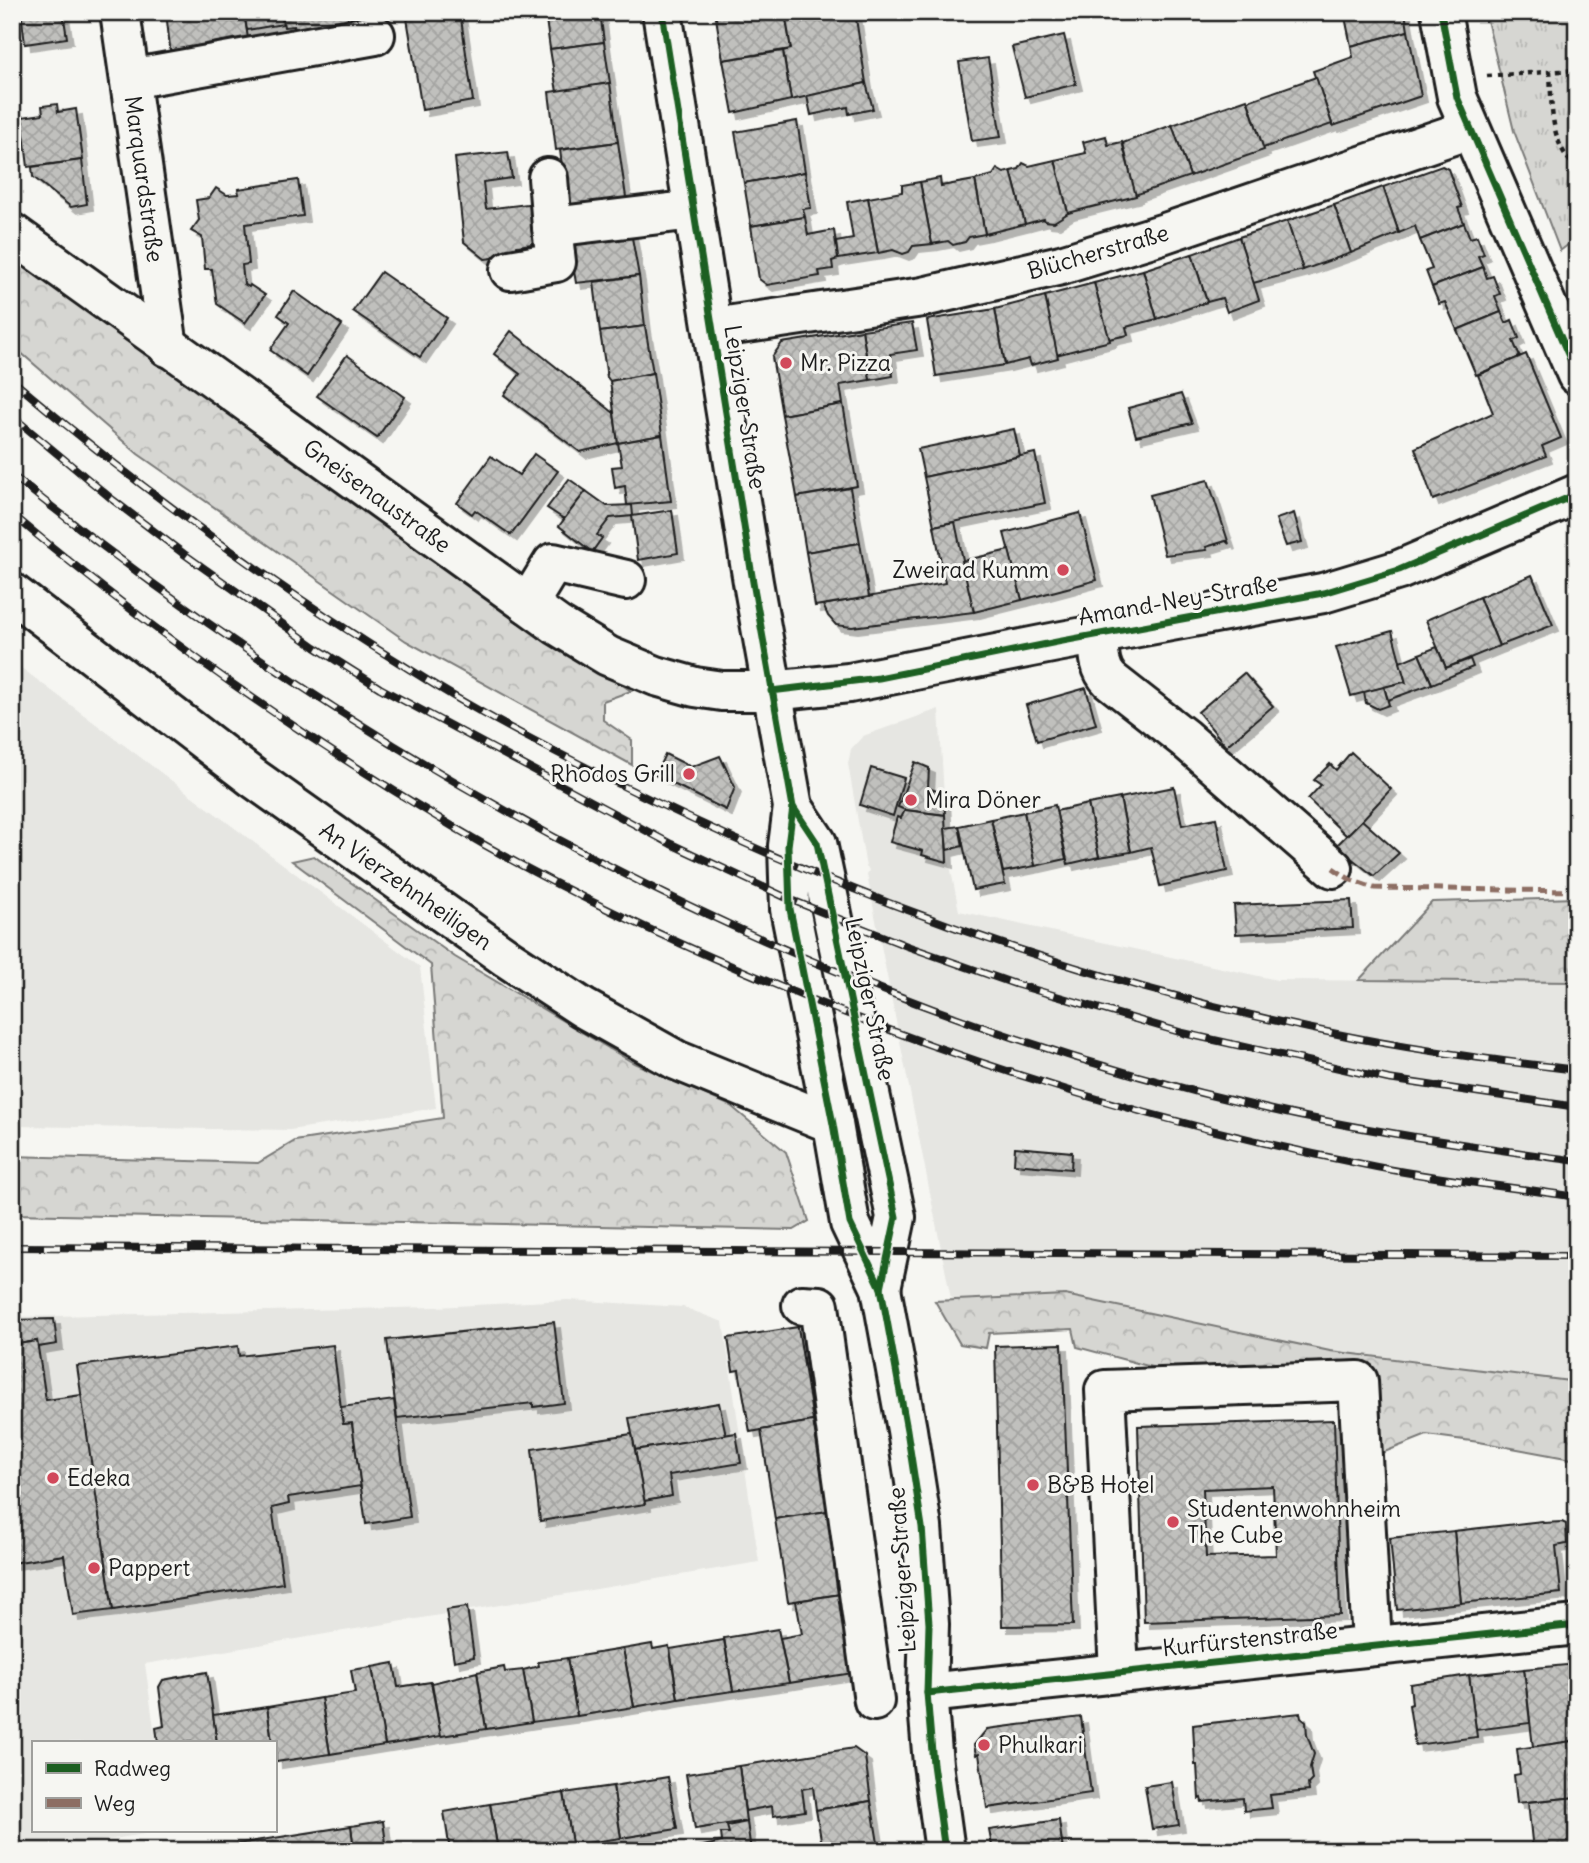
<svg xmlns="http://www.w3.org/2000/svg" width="1589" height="1863" font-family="Delius,sans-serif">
  <defs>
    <pattern id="forest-crowns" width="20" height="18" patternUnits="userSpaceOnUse" patternTransform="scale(1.75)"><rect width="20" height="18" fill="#d6d6d2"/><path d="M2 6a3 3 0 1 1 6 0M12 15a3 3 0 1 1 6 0" fill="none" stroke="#b7b7b4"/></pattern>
    <pattern id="park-tufts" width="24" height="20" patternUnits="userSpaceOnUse" patternTransform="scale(1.75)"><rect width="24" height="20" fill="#d6d6d2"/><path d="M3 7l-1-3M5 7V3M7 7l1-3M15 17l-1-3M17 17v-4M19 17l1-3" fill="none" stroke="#b7b7b4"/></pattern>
    <pattern id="building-cross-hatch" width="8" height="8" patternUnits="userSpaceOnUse" patternTransform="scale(1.75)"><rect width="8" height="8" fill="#c0c0bd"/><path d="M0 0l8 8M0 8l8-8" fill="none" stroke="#a4a4a2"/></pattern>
    <filter id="shadow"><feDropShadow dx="6" dy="6" stdDeviation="0" flood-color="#0004"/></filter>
  </defs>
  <rect width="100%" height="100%" fill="#f6f6f2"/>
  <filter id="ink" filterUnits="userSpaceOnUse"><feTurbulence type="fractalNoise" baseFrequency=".0143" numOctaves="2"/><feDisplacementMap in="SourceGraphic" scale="14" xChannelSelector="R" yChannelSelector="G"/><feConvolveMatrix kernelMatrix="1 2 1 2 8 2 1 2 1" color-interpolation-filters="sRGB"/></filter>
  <g filter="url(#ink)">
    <g fill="#e6e6e2">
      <polygon points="12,661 420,967 436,1108 290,1130 12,1126"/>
      <polygon points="939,709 947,850 959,911 1277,980 1577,982 1577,1419 1530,1410 1330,1351 1065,1295 951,1299 867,875 869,870 866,867 848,764 851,749 863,736"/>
      <polygon points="568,1300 683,1307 723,1322 759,1562 145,1664 156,1742 33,1742 33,1830 169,1830 39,1851 12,1851 12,1317 436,1307"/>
    </g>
    <g fill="url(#forest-crowns)" stroke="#797977" stroke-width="2">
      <polygon points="12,253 631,691 603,701 603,720 632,740 632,765 406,641 138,454 12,345"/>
      <path d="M314 856 455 957 634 1063 731 1106 786 1152 809 1221 794 1230C533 1223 273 1221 12 1214V1156L258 1163 295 1141 443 1118 431 965 292 861Z"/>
      <polygon points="1577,898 1577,982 1359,980 1432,902"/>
      <polygon points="1065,1295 1330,1351 1577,1382 1577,1460 1479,1442 1427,1435 1372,1457 1348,1396 1267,1398 1077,1347 1073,1329 989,1333 986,1348 960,1344 935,1301"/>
    </g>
    <polygon fill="url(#park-tufts)" stroke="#797977" stroke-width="2" points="1485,12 1577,12 1577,238 1560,251 1514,131"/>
    <g fill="url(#building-cross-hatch)" stroke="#1c1c1c" stroke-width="2" fill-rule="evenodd" filter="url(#shadow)">
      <polygon points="21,12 63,12 67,38 25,44"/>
      <polygon points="166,12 244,12 249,45 171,56"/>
      <polygon points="244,12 281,12 283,24 247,30"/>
      <polygon points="281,12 356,12 355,21 294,30 294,26 284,27"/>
      <polygon points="406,12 460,12 473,101 422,110"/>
      <polygon points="545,12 600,12 604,42 550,49"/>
      <polygon points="715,12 785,12 791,49 723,60"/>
      <polygon points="785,12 855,12 866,83 791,100 783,51 791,49"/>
      <polygon points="1344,12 1405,12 1408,31 1351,46"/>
      <polygon points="1408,31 1421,96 1333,126 1313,71 1353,57 1351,46"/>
      <polygon points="1064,35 1076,84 1025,97 1012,47"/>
      <polygon points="604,42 610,83 557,92 550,49"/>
      <polygon points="783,51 791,100 733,113 723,60"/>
      <polygon points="988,58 1001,137 972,141 959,62"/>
      <polygon points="1316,77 1332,124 1263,148 1248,101"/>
      <polygon points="610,83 618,142 556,150 549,92"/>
      <polygon points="866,83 873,109 849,114 848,107 811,115 807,96"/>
      <polygon points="1247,99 1264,150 1190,176 1172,125"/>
      <polygon points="57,104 58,112 76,109 83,160 28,167 22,117 43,114 42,106"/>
      <polygon points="797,121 805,172 744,183 735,132"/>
      <polygon points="1172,125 1190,176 1135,195 1123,143"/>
      <polygon points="1106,136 1108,145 1122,142 1136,196 1068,213 1055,160 1086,153 1083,142"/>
      <polygon points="618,142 627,204 567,206 560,150"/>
      <polygon points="508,152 512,178 483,182 486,209 535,203 545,242 517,246 517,255 485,259 464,242 455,158"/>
      <polygon points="82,160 87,204 71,207 33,177 32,167"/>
      <polygon points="1055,160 1068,213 1054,222 1045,221 1044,219 1025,224 1011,171 1019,169 1023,163 1029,166"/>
      <polygon points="1442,166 1448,169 1462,207 1458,208 1464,223 1420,240 1415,226 1399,233 1383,187"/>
      <polygon points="997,169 1004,173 1011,171 1025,224 985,234 975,180 993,175"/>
      <polygon points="805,172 811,208 803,209 805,217 751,226 744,183"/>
      <polygon points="940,178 941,186 975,180 985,234 969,237 965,242 953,245 948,241 932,244 920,182"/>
      <polygon points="298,180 303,216 245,224 249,264 242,265 244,284 249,287 250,285 265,295 245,323 217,304 212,269 205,269 202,237 191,231 199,220 196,200 209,198 216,188 227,195 239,194 238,189"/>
      <polygon points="920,182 932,244 913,246 909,252 903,254 893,250 878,253 868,198 902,192 902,185"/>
      <polygon points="1383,187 1399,233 1351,253 1334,205"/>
      <polygon points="868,198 878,253 838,259 836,242 853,239 847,202"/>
      <polygon points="1334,205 1351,253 1303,270 1287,221"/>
      <polygon points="805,217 808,235 834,230 838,259 832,261 833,269 819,271 820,276 767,285 759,279 751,226"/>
      <polygon points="1287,221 1303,270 1253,283 1239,237"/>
      <polygon points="1464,223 1470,238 1477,236 1484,254 1478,256 1483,267 1432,287 1426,271 1432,269 1420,240"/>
      <polygon points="631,232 639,276 576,283 569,241"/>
      <polygon points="1239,237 1259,300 1227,312 1222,298 1207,302 1192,254"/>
      <polygon points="1192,254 1207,302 1157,319 1143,270"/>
      <polygon points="1483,267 1487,278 1493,276 1500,294 1495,296 1501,312 1457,330 1445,302 1439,304 1432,287"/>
      <polygon points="1143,270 1157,319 1126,327 1128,335 1109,339 1094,283"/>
      <polygon points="381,272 447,318 420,357 353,311"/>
      <polygon points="639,276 645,326 600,332 594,282"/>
      <polygon points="1094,283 1110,341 1056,355 1045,296"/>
      <polygon points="294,291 342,325 307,376 270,350 289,323 278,315"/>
      <polygon points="1045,296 1058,358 1031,365 1029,359 1005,365 995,309"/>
      <polygon points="995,309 1005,365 936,376 927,320"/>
      <polygon points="1501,312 1506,323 1512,320 1519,338 1513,341 1520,357 1476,375 1457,330"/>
      <polygon points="912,323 917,350 890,354 893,376 870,380 862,330"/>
      <polygon points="645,326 653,373 610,381 607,377 600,332"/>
      <polygon points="862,330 870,380 840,385 843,404 782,415 772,357 782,343"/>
      <polygon points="511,331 614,413 618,443 580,452 504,395 520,374 494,354"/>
      <polygon points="1526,354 1561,438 1542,446 1546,456 1433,500 1415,448 1493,413 1478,375"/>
      <polygon points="347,355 405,397 377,438 317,396"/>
      <polygon points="653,373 662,435 618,443 610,381"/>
      <polygon points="1181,394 1192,423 1136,436 1128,408"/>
      <polygon points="843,404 857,486 797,497 782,415"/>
      <polygon points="1014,429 1020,456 924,477 918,449"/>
      <polygon points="662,435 671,501 627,505 625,486 615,488 612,467 622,466 618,443"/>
      <polygon points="1035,453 1045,503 934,526 924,477"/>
      <polygon points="534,454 558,471 511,535 475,510 472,514 457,503 491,456 519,475"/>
      <polygon points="569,479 586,491 564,519 547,508"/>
      <polygon points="1208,480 1229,544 1226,541 1206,547 1207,550 1165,555 1150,495"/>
      <polygon points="850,488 860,543 806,552 797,497"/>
      <polygon points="586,491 607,506 632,505 633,516 610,518 597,535 602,538 592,552 559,526"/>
      <polygon points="672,510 678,553 638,560 632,516"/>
      <polygon points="1080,513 1097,580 1022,600 1004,533"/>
      <polygon points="1294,513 1302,542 1286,546 1276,519"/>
      <polygon points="955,522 974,612 852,627 836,625 828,616 823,605 945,583 934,526"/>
      <polygon points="860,543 869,597 815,606 806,552"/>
      <polygon points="1009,550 1022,600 974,612 962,561"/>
      <polygon points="1532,575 1553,625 1499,646 1479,597"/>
      <polygon points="1479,597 1499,646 1446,668 1426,620"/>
      <polygon points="1392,631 1406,683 1404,682 1351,696 1336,647"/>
      <polygon points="1437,647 1446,668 1470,659 1473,667 1432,684 1419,654"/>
      <polygon points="1419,654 1432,684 1388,700 1384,687 1404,682 1406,683 1400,662"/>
      <polygon points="1244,673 1273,706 1226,746 1198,712"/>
      <polygon points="1384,687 1389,705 1378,709 1366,703 1364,692"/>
      <polygon points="1086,688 1096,724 1037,741 1026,705"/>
      <polygon points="1351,752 1391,789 1347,836 1308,799 1321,785 1314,780 1330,764 1336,770"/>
      <polygon points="665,754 691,767 720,756 735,787 726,810 655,775"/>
      <polygon points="915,762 929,768 928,788 937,791 935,795 944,797 945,815 905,810 898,807"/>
      <polygon points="871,768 904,778 893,816 860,805"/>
      <polygon points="1174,787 1182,825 1216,818 1227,871 1160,886 1151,847 1131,852 1120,798"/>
      <polygon points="1120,798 1131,852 1099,857 1088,804"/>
      <polygon points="1088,804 1099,857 1068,864 1056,811"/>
      <polygon points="1055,805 1066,859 1035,866 1024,812"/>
      <polygon points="905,810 945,815 947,862 922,855 923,851 890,842 897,817 901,818"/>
      <polygon points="1024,812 1035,866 1003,872 991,819"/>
      <polygon points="991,819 1005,884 973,890 959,826"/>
      <polygon points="1362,820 1399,853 1374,876 1336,846"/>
      <polygon points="959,826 963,846 947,850 945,828"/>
      <polygon points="1351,900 1353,928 1236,934 1234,905"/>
      <polygon points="1015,1147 1072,1152 1071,1169 1014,1164"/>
      <polygon points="54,1319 57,1344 38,1347 37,1341 12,1345 12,1320"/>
      <polygon points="554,1322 564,1403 533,1407 533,1403 397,1418 387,1340"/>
      <polygon points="798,1327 813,1421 750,1432 739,1370 733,1371 728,1338"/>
      <polygon points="37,1341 46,1400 82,1395 113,1610 73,1615 64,1555 12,1563 12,1345"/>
      <polygon points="1062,1344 1073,1625 1002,1626 995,1346"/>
      <polygon points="333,1345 343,1424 352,1423 361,1486 288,1497 289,1504 272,1508 283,1583 113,1610 77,1366 238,1346 239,1356"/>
      <polygon points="394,1400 410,1517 366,1524 352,1423 343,1424 341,1407"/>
      <polygon points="719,1403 726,1435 635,1450 629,1418"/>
      <path d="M1334 1420 1340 1615 1144 1622 1138 1426ZM1273 1486 1276 1555 1206 1557 1203 1489Z"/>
      <polygon points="813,1421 828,1511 775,1519 761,1430"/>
      <polygon points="736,1433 741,1463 669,1475 672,1496 644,1501 635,1450"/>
      <polygon points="632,1434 645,1504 540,1521 532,1449"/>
      <polygon points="828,1511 841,1594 788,1602 775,1519"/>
      <polygon points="1542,1521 1543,1523 1562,1522 1566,1524 1567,1544 1556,1546 1561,1593 1461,1603 1454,1531"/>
      <polygon points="1454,1531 1461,1603 1397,1610 1390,1538"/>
      <polygon points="841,1594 853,1673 789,1683 780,1638 802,1634 796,1601"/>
      <polygon points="467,1607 474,1657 454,1661 446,1610"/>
      <polygon points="778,1629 789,1683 733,1691 724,1638"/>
      <polygon points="724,1640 733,1691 678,1699 670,1649"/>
      <polygon points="652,1644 653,1649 669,1646 678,1699 634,1707 623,1649"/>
      <polygon points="623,1649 634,1707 577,1716 567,1658"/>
      <polygon points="567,1658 577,1716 532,1722 523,1670 539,1666 538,1662"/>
      <polygon points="394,1663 398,1687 431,1682 441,1736 385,1745 372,1667"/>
      <polygon points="1577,1664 1577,1741 1533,1747 1524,1669"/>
      <polygon points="372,1667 385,1745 330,1754 321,1698 355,1693 351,1670"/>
      <polygon points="504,1667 505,1672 523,1670 532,1722 486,1729 477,1672"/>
      <polygon points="1524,1669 1530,1723 1476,1730 1469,1675"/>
      <polygon points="207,1672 217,1742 158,1742 156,1728 164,1726 159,1687 163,1680"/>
      <polygon points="477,1672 486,1729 441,1736 432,1683"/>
      <polygon points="1469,1675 1477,1737 1415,1745 1409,1705 1412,1704 1410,1684"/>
      <polygon points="321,1698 330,1754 276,1762 275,1742 272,1742 267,1707"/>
      <polygon points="267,1707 272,1742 217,1742 213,1715"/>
      <polygon points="1300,1713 1301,1718 1306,1722 1307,1735 1314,1754 1310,1767 1312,1780 1308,1784 1309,1791 1270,1795 1272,1808 1244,1811 1243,1798 1202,1802 1201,1798 1199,1799 1197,1765 1195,1765 1193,1725"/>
      <polygon points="1081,1717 1091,1793 987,1808 979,1754 976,1755 974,1745 987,1729"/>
      <polygon points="1572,1741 1577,1797 1517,1803 1514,1775 1520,1774 1517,1749"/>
      <polygon points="854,1748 865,1756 871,1801 816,1810 813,1787 802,1789 805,1811 773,1816 772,1806 745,1811 739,1766"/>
      <polygon points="739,1766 746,1821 695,1829 686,1774"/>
      <polygon points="668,1777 677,1829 621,1838 613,1786"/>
      <polygon points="1172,1782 1179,1825 1152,1829 1145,1786"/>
      <polygon points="613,1786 621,1838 572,1845 564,1793"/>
      <polygon points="564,1793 573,1850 498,1851 490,1804"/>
      <polygon points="1577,1797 1577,1851 1533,1851 1528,1802"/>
      <polygon points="871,1801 879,1849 823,1851 816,1810"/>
      <polygon points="490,1804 498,1851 450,1851 444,1812"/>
      <polygon points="1059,1820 1063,1851 993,1851 989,1830"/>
      <polygon points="383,1821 387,1851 354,1851 351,1826"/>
      <polygon points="747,1822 751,1851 699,1851 698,1847 722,1842 721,1833 729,1833 727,1826"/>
      <polygon points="351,1826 354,1851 231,1851 230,1845"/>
    </g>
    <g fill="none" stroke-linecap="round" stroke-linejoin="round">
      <g stroke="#1c1c1c" stroke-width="44">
        <g id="minor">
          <polyline points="120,12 168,347"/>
          <polyline points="1441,12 1457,97 1577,375"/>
          <polyline points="130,79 375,35"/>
          <polyline points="548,178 552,227 694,210"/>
          <polyline points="12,233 557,625 608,656 656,676 695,687 722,691 771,691 849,683 1057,642 1323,593 1399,570 1577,494"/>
          <polyline points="510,270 556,262 552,227"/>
          <polyline points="713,328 923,297 1061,265 1162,234 1470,129"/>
          <polyline points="12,593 252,777 507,958 583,1008 676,1060 833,1124"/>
          <polyline points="528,604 553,563 626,580"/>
          <path d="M1098 634C1099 651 1098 668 1110 680L1184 738 1333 868"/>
          <polyline points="802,1305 819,1306 874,1701"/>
          <polyline points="1119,1672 1105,1390 1358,1381 1372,1645"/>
        </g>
      </g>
      <g stroke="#1c1c1c" stroke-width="44">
        <g id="major">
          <polyline points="662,12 753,582 793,807 788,846 790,909 833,1124 850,1223 881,1288 907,1430 922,1527 929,1624 927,1693 933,1764 945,1851"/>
          <polyline points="793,807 817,843 896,1217 881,1288"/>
          <polyline points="927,1693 1577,1625"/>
        </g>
      </g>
      <g stroke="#1c1c1c" stroke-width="4.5" stroke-dasharray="5 5" stroke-linecap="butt">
        <path d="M1550 71C1552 105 1549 144 1577 168"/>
        <polyline points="1487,76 1577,70"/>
      </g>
      <use href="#minor" stroke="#f6f6f2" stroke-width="38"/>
      <use href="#major" stroke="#f6f6f2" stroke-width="38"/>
      <g stroke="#1c1c1c" stroke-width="8">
        <g id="rail">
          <path d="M12 380C138 487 272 585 414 672 475 711 540 744 605 777 841 896 1092 986 1352 1037 1427 1052 1502 1061 1577 1070"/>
          <polyline points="12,416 113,500 184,554 315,647 380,688 671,844 789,899 907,946 1015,984 1183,1033 1388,1079 1577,1107"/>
          <path d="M12 475C377 770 808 1005 1268 1109 1369 1132 1474 1146 1577 1161"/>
          <path d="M12 514C150 630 297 734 452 826 546 882 647 930 748 973 945 1058 1151 1122 1362 1164 1432 1179 1505 1186 1577 1197"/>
          <polyline points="12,1247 1577,1256"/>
        </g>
      </g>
      <use href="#rail" stroke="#f6f6f2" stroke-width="5" stroke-dasharray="16" stroke-linecap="butt"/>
      <polyline stroke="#8d6e63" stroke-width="5" stroke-dasharray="10 5" stroke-linecap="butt" points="1333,868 1351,880 1374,888 1577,891"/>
      <g stroke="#f6f6f2" stroke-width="11">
        <g id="cycleway">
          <polyline points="662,12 753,582 793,807 788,846 790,909 833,1124 850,1223 881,1288 907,1430 922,1527 929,1624 927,1693 933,1764 945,1851"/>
          <polyline points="1441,12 1457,97 1577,375"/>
          <polyline points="771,691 879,678 1057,642 1323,593 1399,570 1577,494"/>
          <polyline points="793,807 817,843 896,1217 881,1288"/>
          <polyline points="927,1693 1577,1625"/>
        </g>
      </g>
      <use href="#cycleway" stroke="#1b5e20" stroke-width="7"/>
    </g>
  </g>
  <g fill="#d1495b" stroke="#f6f6f2" stroke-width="2.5">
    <circle cx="786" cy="363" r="7"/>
    <circle cx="1063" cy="570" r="7"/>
    <circle cx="689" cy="774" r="7"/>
    <circle cx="911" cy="800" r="7"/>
    <circle cx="53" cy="1478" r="7"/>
    <circle cx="1033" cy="1485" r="7"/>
    <circle cx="1173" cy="1522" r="7"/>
    <circle cx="94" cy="1568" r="7"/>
    <circle cx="984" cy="1745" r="7"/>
  </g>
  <g text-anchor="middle" stroke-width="6" stroke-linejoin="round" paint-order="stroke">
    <g font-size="23" fill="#1c1c1c" stroke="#f6f6f2">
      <text transform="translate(144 179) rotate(82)" y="8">Marquardstraße</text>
      <text transform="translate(1098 252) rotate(-16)" y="8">Blücherstraße</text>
      <text transform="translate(745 407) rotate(81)" y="8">Leipziger Straße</text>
      <text transform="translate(377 496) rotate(36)" y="8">Gneisenaustraße</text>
      <text transform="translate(1178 600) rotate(-10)" y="8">Amand-Ney-Straße</text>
      <text transform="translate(406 886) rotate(35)" y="8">An Vierzehnheiligen</text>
      <text transform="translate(870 999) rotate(78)" y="8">Leipziger Straße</text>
      <text transform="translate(902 1570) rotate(-94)" y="8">Leipziger Straße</text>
      <text transform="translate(1250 1639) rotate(-6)" y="8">Kurfürstenstraße</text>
    </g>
    <g font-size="23" fill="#1c1c1c" stroke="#f6f6f2" text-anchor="start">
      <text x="800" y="371">Mr. Pizza</text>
      <text x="1049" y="578" text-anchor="end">Zweirad Kumm</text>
      <text x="675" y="782" text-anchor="end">Rhodos Grill</text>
      <text x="925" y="808">Mira Döner</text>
      <text x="67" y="1486">Edeka</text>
      <text x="1047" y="1493">B&amp;B Hotel</text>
      <text x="1187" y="1517">Studentenwohnheim<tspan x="1187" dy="26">The Cube</tspan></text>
      <text x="108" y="1576">Pappert</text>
      <text x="998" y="1753">Phulkari</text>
    </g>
  </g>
  <rect width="1589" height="1863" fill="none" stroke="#f6f6f2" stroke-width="42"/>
  <rect x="21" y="21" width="1547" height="1821" fill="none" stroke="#1c1c1c" stroke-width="2.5" filter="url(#ink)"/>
  <rect x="32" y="1741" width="245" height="91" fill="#f6f6f2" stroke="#9f9f9c" stroke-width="2"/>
  <rect x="46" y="1763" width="35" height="10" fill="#1b5e20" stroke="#9f9f9c" stroke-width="2"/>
  <text x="94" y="1776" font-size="21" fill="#1c1c1c">Radweg</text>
  <rect x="46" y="1798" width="35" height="10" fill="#8d6e63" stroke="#9f9f9c" stroke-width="2"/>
  <text x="94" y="1811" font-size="21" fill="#1c1c1c">Weg</text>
</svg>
